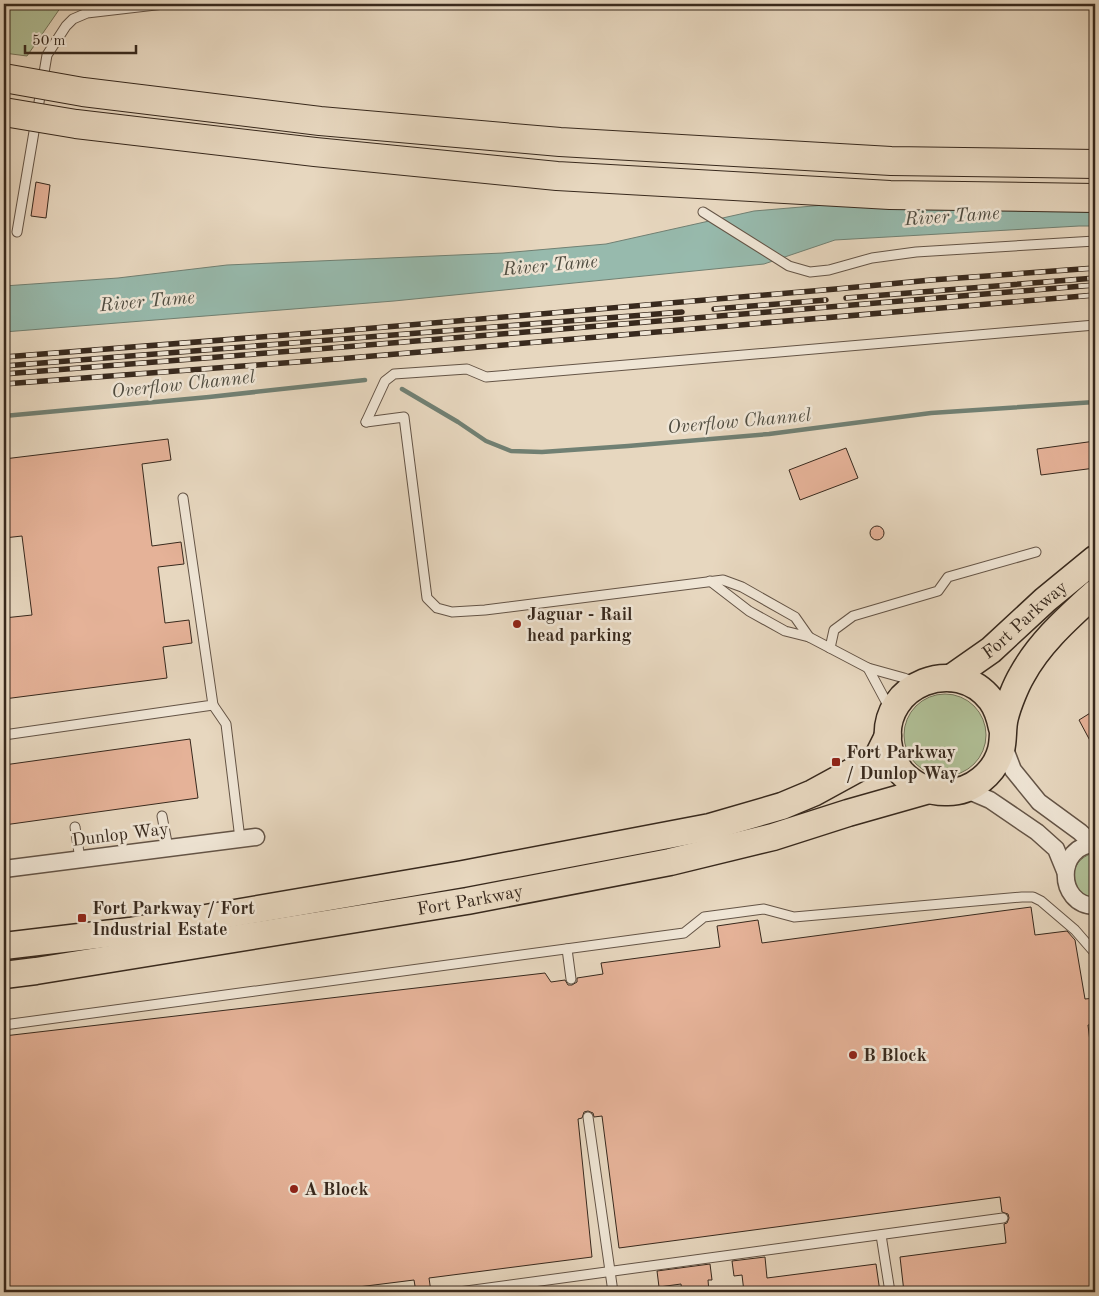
<svg xmlns="http://www.w3.org/2000/svg" width="1099" height="1296" font-family="'Old Standard TT',serif">
  <rect width="100%" height="100%" fill="#e7d7bf"/>
  <filter id="stains"><feTurbulence type="fractalNoise" baseFrequency=".004" numOctaves="4"/><feColorMatrix values="0 0 0 0 .2 0 0 0 0 .09 0 0 0 0 .02 0 0 0 .5 -.17"/></filter>
  <radialGradient id="worn" r=".72"><stop offset=".6" stop-color="#630" stop-opacity="0"/><stop offset="1" stop-color="#630" stop-opacity=".3"/></radialGradient>
  <g fill="#b0bf96" stroke="#74745a">
    <polygon points="4,4 63,4 27,56 4,53"/>
    <circle cx="945" cy="735" r="41"/>
    <path d="M1093 853H1095V898C1067 895 1066 861 1093 853Z"/>
  </g>
  <polygon fill="#97baad" stroke="#718073" points="1095,192 1095,226 1079,226 835,240 764,264 394,301 4,332 4,286 118,278 227,265 503,253 606,244 754,211 955,194"/>
  <g fill="none" stroke-linecap="round" stroke-linejoin="round">
    <g stroke="#718073" stroke-width="4.5">
      <polyline points="402,389 458,422 486,441 511,451 542,452 628,446 769,434 931,413 1095,402"/>
      <polyline points="4,416 209,397 365,380"/>
    </g>
  </g>
  <g fill="#e5b298" stroke="#38291d">
    <polygon points="36,182 50,185 46,218 31,216"/>
    <polygon points="168,439 171,460 142,464 152,546 181,542 184,564 158,567 165,623 189,620 192,643 163,647 167,678 4,699 4,618 32,615 22,536 4,538 4,459"/>
    <polygon points="1095,441 1095,468 1041,475 1037,449"/>
    <polygon points="846,448 858,478 800,500 789,470"/>
    <circle cx="877" cy="533" r="7"/>
    <polygon points="1095,710 1095,750 1079,720"/>
    <polygon points="190,739 198,798 4,825 4,765"/>
    <polygon points="1031,907 1035,935 1067,931 1075,940 1085,999 1095,998 1095,1024 1088,1025 1095,1084 1095,1292 904,1292 900,1257 1006,1243 1004,1224 1007,1223 1009,1218 1008,1214 1002,1212 1000,1197 619,1248 602,1116 594,1117 593,1113 588,1111 584,1112 582,1118 578,1119 592,1257 429,1278 431,1292 416,1292 414,1280 318,1292 4,1292 4,1036 545,973 551,982 565,980 568,985 572,985 577,982 577,978 603,974 601,963 720,947 717,926 758,920 762,943"/>
    <polygon points="765,1257 767,1278 876,1264 880,1292 744,1292 742,1275 734,1276 732,1261"/>
    <polygon points="710,1264 712,1280 708,1280 709,1292 682,1292 681,1284 659,1287 657,1271"/>
  </g>
  <g fill="none" stroke-linecap="round" stroke-linejoin="round">
    <g stroke="#645446" stroke-width="11">
      <g id="service">
        <polyline points="703,212 789,266 810,272 829,270 872,258 916,252 1095,241"/>
        <polyline points="17,232 47,55 66,26 73,19 87,13 164,4"/>
        <polyline points="366,422 385,381 394,374 467,369 486,377 1095,325"/>
        <polyline points="366,422 404,417 427,598 437,608 452,612 485,610 723,580 742,587 795,617 809,637"/>
        <polyline points="710,581 749,611 785,631 809,637 868,668 904,678 916,683"/>
        <polyline points="830,648 834,630 853,616 938,591 948,577 1036,552"/>
        <polyline points="868,668 890,709"/>
        <polyline points="213,705 226,724 240,839"/>
        <polyline points="4,735 213,705 183,498"/>
        <polyline points="162,816 168,848"/>
        <polyline points="75,827 80,859"/>
        <polyline points="567,949 571,979"/>
        <polyline points="4,1025 684,933 704,917 764,909 794,917 1022,897 1033,897 1041,901 1075,930 1095,953"/>
        <polyline points="588,1117 613,1292"/>
        <polyline points="881,1235 890,1292"/>
        <polyline points="459,1292 1003,1218"/>
      </g>
    </g>
    <g stroke="#645446" stroke-width="19">
      <g id="minor">
        <polyline points="1003,744 1013,770 1039,802 1080,832 1093,844"/>
        <polyline points="960,791 969,791 990,800 1037,832 1056,849 1065,871"/>
        <path d="M1095 844C1056 845 1056 905 1095 906"/>
        <polyline points="4,869 256,837"/>
      </g>
    </g>
    <g stroke="#38291d" stroke-width="29">
      <g id="primary">
        <path id="s1" d="M951 678 991 650 1045 600 1095 559"/>
        <path d="M1002 728C1000 718 997 708 991 700 956 655 882 684 888 741 889 752 894 763 901 772 913 785 930 793 948 792 972 792 995 773 1001 750 1004 739 1002 728 1005 717 1008 705 1016 685 1022 675 1040 642 1069 617 1095 593"/>
        <polyline points="4,946 130,931 463,874 710,827 782,806 813,793 877,758 888,736"/>
        <path id="s2" d="M4 975 36 971 467 901 670 862 773 837 848 813 929 790"/>
      </g>
    </g>
    <use href="#service" stroke="#efe5d5" stroke-width="9"/>
    <use href="#minor" stroke="#efe5d5" stroke-width="16"/>
    <use href="#primary" stroke="#e7d7bf" stroke-width="26"/>
    <g stroke="#38291d" stroke-width="5.5">
      <g id="rail">
        <polyline points="846,298 1095,278"/>
        <polyline points="714,309 826,300"/>
        <polyline points="4,357 338,331 836,289 931,280 1095,268"/>
        <polyline points="4,366 682,312"/>
        <polyline points="4,374 343,347 1095,285"/>
        <polyline points="4,384 337,359 1095,295"/>
      </g>
    </g>
    <use href="#rail" stroke="#efe5d5" stroke-width="4" stroke-dasharray="11" stroke-linecap="butt"/>
    <g stroke="#38291d" stroke-width="30" stroke-linecap="butt">
      <g id="motorway-bridge">
        <polyline points="4,78 83,92 320,121 560,142 891,161 1095,164"/>
        <polyline points="4,112 76,124 315,152 557,176 890,195 1095,198"/>
      </g>
    </g>
    <use href="#motorway-bridge" stroke="#e7d7bf" stroke-width="28"/>
  </g>
  <g fill="#8f2418" stroke="#efe5d5" stroke-width="2">
    <circle cx="517" cy="624" r="5"/>
    <rect x="831" y="757" width="10" height="10" rx="2.5"/>
    <rect x="77" y="913" width="10" height="10" rx="2.5"/>
    <circle cx="853" cy="1055" r="5"/>
    <circle cx="294" cy="1189" r="5"/>
  </g>
  <g text-anchor="middle" stroke-width="5" stroke-linejoin="round" paint-order="stroke">
    <g font-size="18" font-weight="bold" fill="#38291d" stroke="#efe5d5" text-anchor="start">
      <text x="527" y="620">Jaguar - Rail<tspan x="527" dy="21">head parking</tspan></text>
      <text x="846" y="758">Fort Parkway<tspan x="846" dy="21">/ Dunlop Way</tspan></text>
      <text x="92" y="914">Fort Parkway / Fort<tspan x="92" dy="21">Industrial Estate</tspan></text>
      <text x="863" y="1061">B Block</text>
      <text x="304" y="1195">A Block</text>
    </g>
    <g font-size="18" fill="#38291d" stroke="#efe5d5">
      <text dy="6" stroke="none"><textPath href="#s1" startOffset="94">Fort Parkway</textPath></text>
      <text transform="translate(120 834) rotate(-7)" y="6">Dunlop Way</text>
      <text dy="6" stroke="none"><textPath href="#s2" startOffset="472">Fort Parkway</textPath></text>
    </g>
    <g font-size="19" font-style="italic" fill="#504d41" stroke="#efe5d5">
      <text transform="translate(952 215) rotate(-4)" y="7">River Tame</text>
      <text transform="translate(550 264) rotate(-5)" y="7">River Tame</text>
      <text transform="translate(147 300) rotate(-5)" y="7">River Tame</text>
      <text transform="translate(183 383) rotate(-6)" y="7">Overflow Channel</text>
      <text transform="translate(739 420) rotate(-5)" y="7">Overflow Channel</text>
    </g>
  </g>
  <rect width="1099" height="1296" fill="none" stroke="#e7d7bf" stroke-width="20"/>
  <rect x="5" y="5" width="1089" height="1286" fill="none" stroke="#38291d" stroke-width="2.5"/>
  <rect x="10" y="10" width="1079" height="1276" fill="none" stroke="#38291d"/>
  <path d="M25 45v8h111v-8" fill="none" stroke="#38291d" stroke-width="2.5"/>
  <text x="32" y="45" font-size="15" fill="#38291d" stroke="#efe5d5" stroke-width="4" paint-order="stroke">50 m</text>
  <rect width="100%" height="100%" filter="url(#stains)"/>
  <rect width="100%" height="100%" fill="url(#worn)"/>
</svg>
